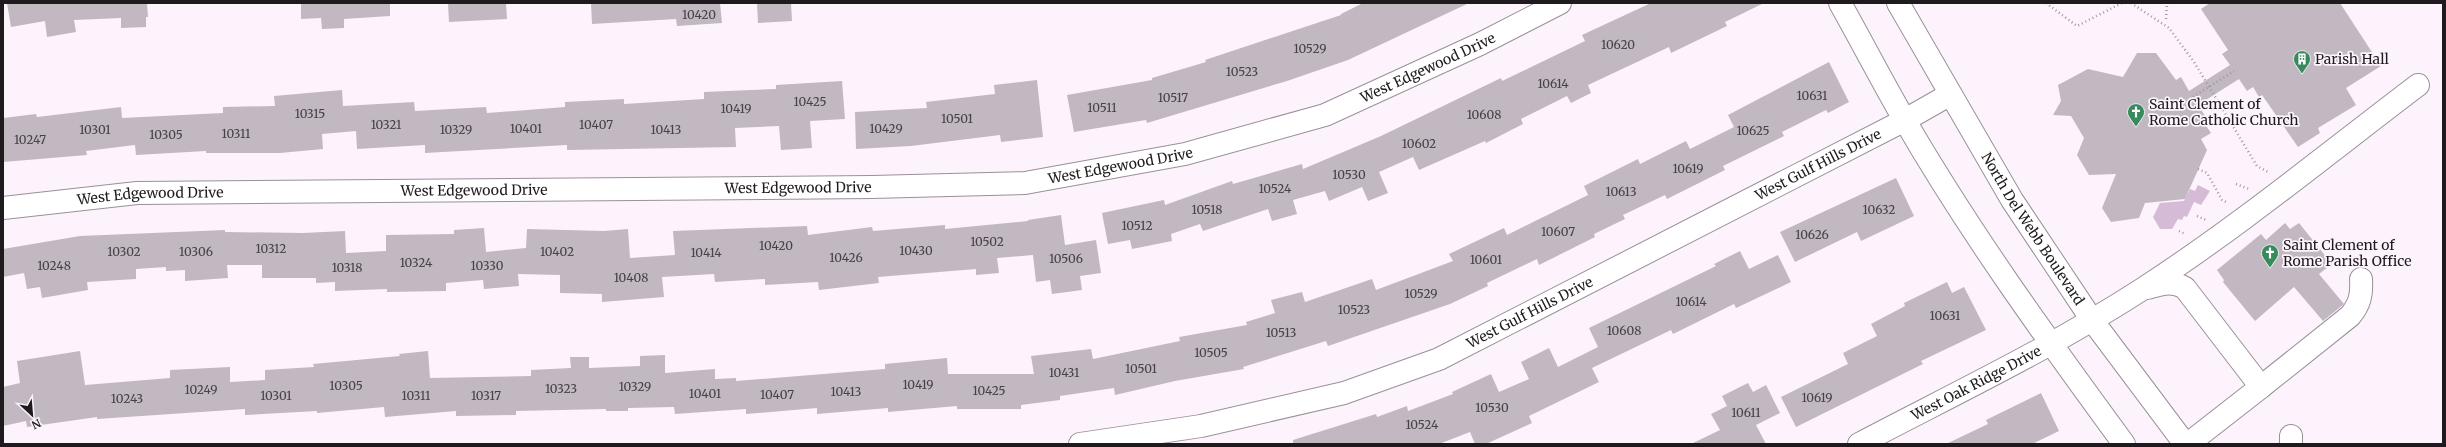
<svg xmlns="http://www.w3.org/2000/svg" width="2446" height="447" font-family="Merriweather,serif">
  <rect width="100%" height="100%" fill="#fdf3fd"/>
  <polygon fill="#d6bbd6" points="2198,185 2210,191 2201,205 2194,202 2187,217 2184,216 2182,220 2178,219 2172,229 2160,229 2153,217 2160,203 2184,201 2190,189 2195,191"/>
  <g fill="#c1b8c1">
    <polygon points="7,3 147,3 148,17 146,17 146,27 121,28 121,18 74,20 76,32 47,37 45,21 11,27"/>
    <polygon points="301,3 390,3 390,16 344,19 344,28 322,29 321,18 301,19"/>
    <polygon points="448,3 506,3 507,19 449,22"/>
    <polygon points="591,3 720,3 722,23 677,26 676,19 592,24"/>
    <polygon points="757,3 791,3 792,21 758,23"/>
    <polygon points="1363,3 1469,3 1348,60 1287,81 1147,123 1146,120 1074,132 1067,95 1152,80 1152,78 1206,62 1205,60 1341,15 1341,14"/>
    <polygon points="1651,3 1764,3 1725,22 1727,26 1671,53 1669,47 1588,85 1591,93 1571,103 1567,96 1521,119 1523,124 1486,143 1485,141 1419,170 1413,157 1379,172 1388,193 1368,201 1362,187 1329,201 1325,191 1293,200 1297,214 1272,221 1268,209 1203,231 1200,224 1171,234 1172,241 1132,249 1130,240 1108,244 1102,213 1164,200 1165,205 1232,181 1233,184 1302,164 1303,169 1381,136 1501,78 1502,81 1585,41 1582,35"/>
    <polygon points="2210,3 2340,3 2381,66 2346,88 2356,105 2318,128 2320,133 2298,147 2262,95 2259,97 2253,87 2247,91 2239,79 2198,105 2207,119 2203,121 2211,133 2201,139 2207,150 2185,199 2145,203 2139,218 2111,222 2102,208 2116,174 2089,175 2077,155 2084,138 2071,116 2053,115 2061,101 2058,85 2088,69 2123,77 2137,53 2156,53 2176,80 2181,77 2189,91 2230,65 2222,54 2228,50 2201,9"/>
    <polygon points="1829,62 1849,102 1828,113 1826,110 1782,132 1784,136 1723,166 1725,170 1667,199 1665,195 1623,215 1625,219 1594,234 1595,237 1539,265 1537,259 1487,283 1488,286 1450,304 1328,346 1326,341 1243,367 1244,369 1175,381 1115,395 1114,388 1060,396 1060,400 1021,405 1021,409 957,409 957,406 888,412 888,408 817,414 817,408 746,414 746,409 675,414 674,407 628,408 628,411 606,411 606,409 516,411 516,415 456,416 456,411 385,417 384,407 317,413 317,411 245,415 245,409 97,419 97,417 27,427 26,421 3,426 3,387 20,383 17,361 80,351 85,385 170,378 170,370 230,367 230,382 265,380 265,370 314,367 313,364 400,356 399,354 428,351 430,378 531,376 531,370 571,368 570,357 589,357 589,368 640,366 640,356 665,355 665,373 715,369 715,379 736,378 736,381 885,369 885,364 947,358 948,374 1034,374 1031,356 1091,349 1093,359 1180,341 1179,337 1247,325 1246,322 1275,313 1271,300 1302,292 1305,302 1372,279 1376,290 1453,261 1449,254 1504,228 1507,235 1588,195 1584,186 1638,159 1640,164 1686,141 1690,149 1734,127 1728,115"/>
    <polygon points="1037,80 1043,137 1001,142 1000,135 911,146 856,149 855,112 927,108 926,102 995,94 994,85"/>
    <polygon points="842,81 845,119 810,121 812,148 781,150 779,126 735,128 736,147 567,150 567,145 425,153 425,145 357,149 356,131 322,134 323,149 280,153 206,153 206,151 136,155 135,145 86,151 87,155 3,162 3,118 36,114 37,117 121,107 122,118 223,113 223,107 275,106 274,96 342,90 343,106 414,102 415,111 486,107 487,113 565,107 565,102 624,99 624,104 704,99 704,92 776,89 776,85"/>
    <polygon points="1896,178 1914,216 1861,241 1857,232 1795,262 1780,232"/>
    <polygon points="1061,215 1065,245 1096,240 1101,273 1080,276 1082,290 1052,294 1050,280 1036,282 1033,255 997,258 999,273 976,275 976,269 878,277 879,283 819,290 818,282 765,285 765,279 715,282 714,274 662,277 664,297 602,302 602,294 560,293 560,275 518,274 519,286 484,289 483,280 446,283 446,291 387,292 387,289 335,291 335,282 316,283 316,278 262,278 262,265 227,265 228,278 185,281 185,270 166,271 166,267 136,269 136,279 87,282 88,290 42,298 40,287 27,289 24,273 3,277 3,249 80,236 225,230 225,232 303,233 345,231 346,253 386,251 386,235 454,234 454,230 484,228 486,252 526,248 527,229 604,231 628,229 630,258 675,255 673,231 807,226 808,235 872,227 873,231 945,225 945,229 1028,221 1028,220"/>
    <polygon points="2285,223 2290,229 2299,223 2332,264 2319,274 2344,304 2323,321 2294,287 2255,321 2223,282 2224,280 2217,270 2261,234 2266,240"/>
    <polygon points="1740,251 1749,269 1778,255 1791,282 1736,308 1734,304 1673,334 1671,330 1592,368 1599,382 1529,416 1532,423 1486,444 1475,444 1470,432 1439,444 1293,444 1293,440 1376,414 1377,417 1407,406 1408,411 1453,394 1452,392 1491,374 1499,392 1529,379 1521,362 1549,348 1558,367 1598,347 1589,328 1716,266 1714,264"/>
    <polygon points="1947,282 1952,293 1964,287 1986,330 1921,361 1923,364 1796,427 1781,397 1848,364 1843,353 1877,336 1871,324 1905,306 1904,303"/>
    <polygon points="1748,383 1753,392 1766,385 1780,413 1756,425 1766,444 1691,444 1720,430 1711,414 1727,406 1722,396"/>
    <polygon points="2041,393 2059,431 2032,444 1946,444 1988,424 1986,420"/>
  </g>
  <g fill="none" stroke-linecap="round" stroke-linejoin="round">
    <g stroke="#999098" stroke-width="24">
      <g id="minor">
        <path d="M1840 3C1862 42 1882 81 1904 119 1970 233 2047 339 2124 444"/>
        <path id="s1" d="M1898 3 2012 200 2092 320 2185 444"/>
        <path id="s2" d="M3 208 137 193 872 187 1025 183 1185 154 1325 115 1480 44 1560 3"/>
        <path d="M2147 288C2162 284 2172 280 2185 288L2261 387 2350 316C2360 304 2362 295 2361 279"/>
        <polyline points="2291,436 2291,444"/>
        <path id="s3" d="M1080 444 1201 426 1344 393 1439 359 1905 120 1949 95"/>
        <path id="s4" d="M1859 444C1954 394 2051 348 2141 290 2237 228 2327 154 2418 85"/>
        <polyline points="2188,444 2261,387"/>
      </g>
    </g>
    <g stroke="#a0989f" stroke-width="2.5" stroke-dasharray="1 3" stroke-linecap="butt">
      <polyline points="2046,3 2077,26 2122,3"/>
      <polyline points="2131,3 2169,28 2194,62 2257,166 2270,173"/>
      <polyline points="2166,19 2167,3"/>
      <polyline points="2193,97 2234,71"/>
      <polyline points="2198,169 2207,173 2222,200 2228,203"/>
      <polyline points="2236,184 2249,189"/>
      <polyline points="2197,216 2206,220"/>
      <polyline points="2179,231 2185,234"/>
    </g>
    <use href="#minor" stroke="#fff" stroke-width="22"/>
  </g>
  <defs>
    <g id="building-pin" transform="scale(0.9)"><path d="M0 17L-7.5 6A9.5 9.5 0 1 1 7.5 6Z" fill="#378a5c" stroke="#fdf3fd"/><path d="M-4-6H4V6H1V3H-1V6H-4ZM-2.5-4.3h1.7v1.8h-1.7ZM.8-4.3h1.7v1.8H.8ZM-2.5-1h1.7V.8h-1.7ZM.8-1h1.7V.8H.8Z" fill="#fff"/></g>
    <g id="church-pin" transform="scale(0.9)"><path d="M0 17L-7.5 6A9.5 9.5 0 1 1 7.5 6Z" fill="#378a5c" stroke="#fdf3fd"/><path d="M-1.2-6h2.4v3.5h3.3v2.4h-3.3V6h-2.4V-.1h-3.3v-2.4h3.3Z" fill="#fff"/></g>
  </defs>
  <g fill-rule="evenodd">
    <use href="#building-pin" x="2302" y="59"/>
    <use href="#church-pin" x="2136" y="112"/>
    <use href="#church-pin" x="2270" y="253"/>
  </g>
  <g text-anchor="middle" stroke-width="3.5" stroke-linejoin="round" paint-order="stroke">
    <g font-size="12" fill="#474246">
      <text x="699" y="19">10420</text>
      <text x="1618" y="49">10620</text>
      <text x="1310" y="53">10529</text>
      <text x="1242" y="76">10523</text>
      <text x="1553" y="88">10614</text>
      <text x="1812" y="100">10631</text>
      <text x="1173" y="102">10517</text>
      <text x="810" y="106">10425</text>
      <text x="1102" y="112">10511</text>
      <text x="736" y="113">10419</text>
      <text x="310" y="118">10315</text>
      <text x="1484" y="119">10608</text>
      <text x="957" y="123">10501</text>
      <text x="386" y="129">10321</text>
      <text x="596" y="129">10407</text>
      <text x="526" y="133">10401</text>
      <text x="886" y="133">10429</text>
      <text x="95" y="134">10301</text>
      <text x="456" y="134">10329</text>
      <text x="666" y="134">10413</text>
      <text x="1753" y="135">10625</text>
      <text x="236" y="138">10311</text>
      <text x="166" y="139">10305</text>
      <text x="30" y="144">10247</text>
      <text x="1419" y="148">10602</text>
      <text x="1688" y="173">10619</text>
      <text x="1349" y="179">10530</text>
      <text x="1275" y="193">10524</text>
      <text x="1621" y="196">10613</text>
      <text x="1207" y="214">10518</text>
      <text x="1879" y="214">10632</text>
      <text x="1137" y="230">10512</text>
      <text x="1558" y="236">10607</text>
      <text x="1812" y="239">10626</text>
      <text x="987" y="246">10502</text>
      <text x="776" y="250">10420</text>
      <text x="271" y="253">10312</text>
      <text x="916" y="255">10430</text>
      <text x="124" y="256">10302</text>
      <text x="196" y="256">10306</text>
      <text x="557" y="256">10402</text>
      <text x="706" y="257">10414</text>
      <text x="846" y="262">10426</text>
      <text x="1066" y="263">10506</text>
      <text x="1486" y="264">10601</text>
      <text x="416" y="267">10324</text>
      <text x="54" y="270">10248</text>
      <text x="487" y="270">10330</text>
      <text x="347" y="272">10318</text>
      <text x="631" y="282">10408</text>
      <text x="1421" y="298">10529</text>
      <text x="1691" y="306">10614</text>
      <text x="1354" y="314">10523</text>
      <text x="1945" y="320">10631</text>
      <text x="1624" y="335">10608</text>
      <text x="1281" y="337">10513</text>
      <text x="1211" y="357">10505</text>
      <text x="1141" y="373">10501</text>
      <text x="1064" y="377">10431</text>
      <text x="918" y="389">10419</text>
      <text x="346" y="390">10305</text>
      <text x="635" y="391">10329</text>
      <text x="561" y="393">10323</text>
      <text x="201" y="394">10249</text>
      <text x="989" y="395">10425</text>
      <text x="846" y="396">10413</text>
      <text x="705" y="398">10401</text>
      <text x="777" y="399">10407</text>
      <text x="276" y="400">10301</text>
      <text x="416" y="400">10311</text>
      <text x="486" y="400">10317</text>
      <text x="1817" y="402">10619</text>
      <text x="127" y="403">10243</text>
      <text x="1492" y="412">10530</text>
      <text x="1746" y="417">10611</text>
      <text x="1422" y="429">10524</text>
    </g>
    <g font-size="14" fill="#1e1a1d" stroke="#fdf3fd" text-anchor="start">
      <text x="2315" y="64">Parish Hall</text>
      <text x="2149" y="109">Saint Clement of<tspan x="2149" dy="16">Rome Catholic Church</tspan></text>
      <text x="2283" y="250">Saint Clement of<tspan x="2283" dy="16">Rome Parish Office</tspan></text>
    </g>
    <g font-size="14" fill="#1e1a1d" stroke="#fdf3fd">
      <text dy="5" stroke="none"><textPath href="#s2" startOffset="1444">West Edgewood Drive</textPath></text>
      <text dy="5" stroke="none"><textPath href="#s2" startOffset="1120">West Edgewood Drive</textPath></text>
      <text dy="5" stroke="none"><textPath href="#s3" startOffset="796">West Gulf Hills Drive</textPath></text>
      <text dy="5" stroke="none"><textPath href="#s2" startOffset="796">West Edgewood Drive</textPath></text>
      <text dy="5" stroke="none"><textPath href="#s2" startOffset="472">West Edgewood Drive</textPath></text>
      <text dy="5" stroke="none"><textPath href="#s2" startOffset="148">West Edgewood Drive</textPath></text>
      <text dy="5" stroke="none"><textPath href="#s1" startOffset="263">North Del Webb Boulevard</textPath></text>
      <text dy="5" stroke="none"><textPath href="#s3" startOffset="472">West Gulf Hills Drive</textPath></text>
      <text dy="5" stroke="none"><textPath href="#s4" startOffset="132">West Oak Ridge Drive</textPath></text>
    </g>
  </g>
  <rect width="2446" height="447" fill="none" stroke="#1e1a1d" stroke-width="8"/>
  <g transform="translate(32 415) rotate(154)" stroke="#fdf3fd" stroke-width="3" paint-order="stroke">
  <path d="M0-3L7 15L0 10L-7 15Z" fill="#1e1a1d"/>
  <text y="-6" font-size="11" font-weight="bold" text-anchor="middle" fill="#1e1a1d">N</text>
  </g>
</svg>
